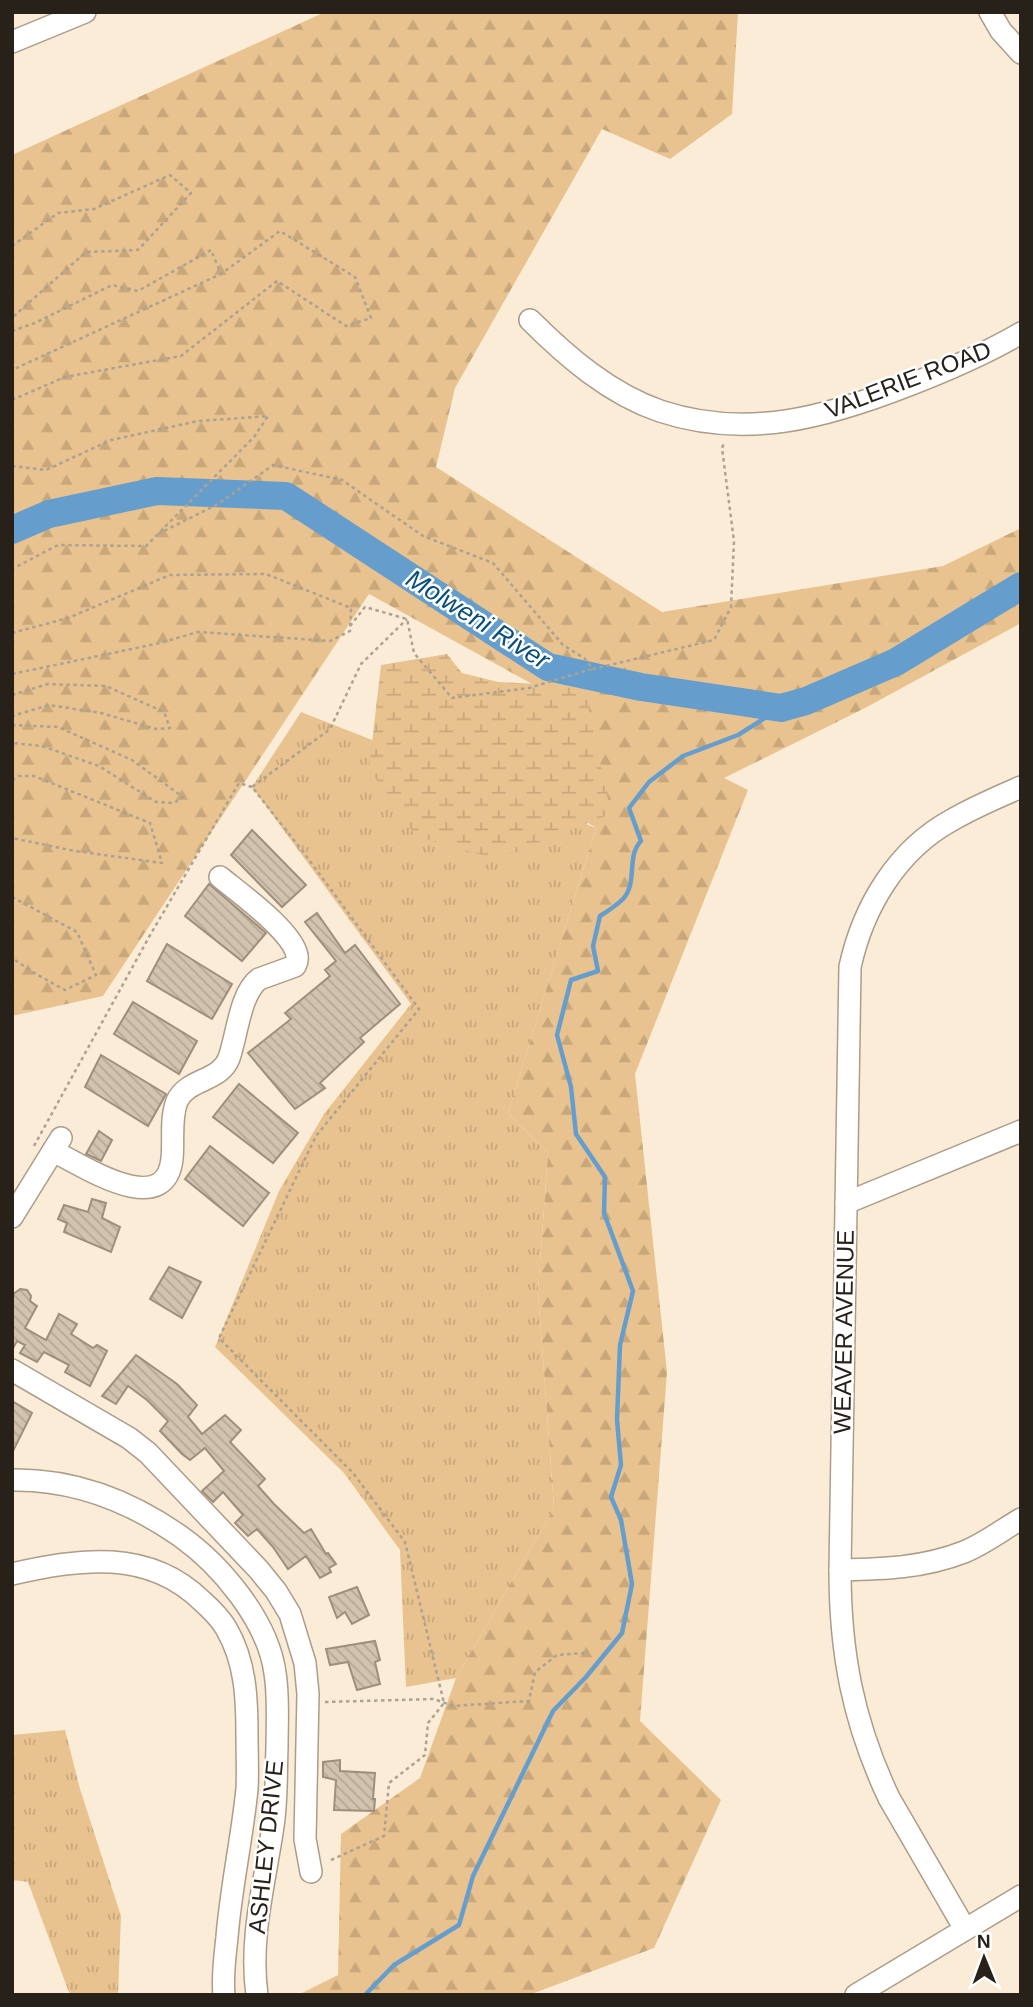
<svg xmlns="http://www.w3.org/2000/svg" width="1033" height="2007" font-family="Arial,sans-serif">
  <defs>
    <pattern id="grass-tufts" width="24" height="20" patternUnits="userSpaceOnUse" patternTransform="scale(1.75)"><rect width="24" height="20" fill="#e9c38f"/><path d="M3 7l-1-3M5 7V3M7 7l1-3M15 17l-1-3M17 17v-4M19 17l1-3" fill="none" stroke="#c8a77b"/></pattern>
    <pattern id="forest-firs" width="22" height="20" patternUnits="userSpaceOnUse" patternTransform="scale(1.75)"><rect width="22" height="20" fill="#e9c38f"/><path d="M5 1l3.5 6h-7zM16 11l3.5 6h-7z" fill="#c8a77b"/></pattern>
    <pattern id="wetland-marsh" width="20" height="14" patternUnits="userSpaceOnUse" patternTransform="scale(1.75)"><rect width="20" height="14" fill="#e9c38f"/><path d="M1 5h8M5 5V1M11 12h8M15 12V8" fill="none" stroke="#c8a77b"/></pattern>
    <pattern id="building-back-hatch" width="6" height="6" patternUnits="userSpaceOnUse" patternTransform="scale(1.75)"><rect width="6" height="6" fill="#d2c3af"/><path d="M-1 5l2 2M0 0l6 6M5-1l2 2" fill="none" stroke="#b4a796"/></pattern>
  </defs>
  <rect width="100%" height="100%" fill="#fbecd7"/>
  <g fill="url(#grass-tufts)">
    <polygon points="301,712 596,828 508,1113 548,1153 538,1291 554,1508 456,1678 406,1687 400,1550 344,1473 215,1347 279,1191 324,1114 411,1004 252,787"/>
    <polygon points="65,1730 80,1789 121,1916 118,1995 70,1995 28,1882 12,1880 12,1735"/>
  </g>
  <polygon fill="url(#forest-firs)" points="325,12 738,12 732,114 670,159 602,129 455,388 436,467 662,612 943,566 1021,528 1021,623 865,708 724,778 748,790 635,1074 667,1372 640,1721 721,1800 654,1948 529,1995 298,1995 338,1975 341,1834 420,1778 456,1678 554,1508 538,1291 548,1153 508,1113 596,828 476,751 529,688 592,717 369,594 103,996 12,1016 12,155"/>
  <polygon fill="url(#wetland-marsh)" points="447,654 462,673 498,682 584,686 611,814 496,859 416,836 369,769 381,665"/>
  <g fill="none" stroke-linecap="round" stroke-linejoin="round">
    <path stroke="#659ecd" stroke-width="4.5" d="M365 1995 394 1965 459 1925 473 1876 553 1711 586 1677 622 1633 632 1584 621 1520 611 1497 621 1465 617 1420 620 1345 633 1291 604 1213 605 1177 576 1134 571 1087 557 1035 571 980 598 971 593 946 600 916C608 911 617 905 623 899 638 883 626 856 641 841L629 808 649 782 683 756 738 735 781 708"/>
    <polyline stroke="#659ecd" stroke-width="28" points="12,530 49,514 157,491 286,496 548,667 641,687 781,708 806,701 896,662 1021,586"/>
  </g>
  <g fill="url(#building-back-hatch)" stroke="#9d8f7c" stroke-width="2">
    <polygon points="252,830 306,885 282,907 231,855"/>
    <polygon points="209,884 266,933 242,961 185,916"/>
    <polygon points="317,913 345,953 355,945 400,1004 360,1038 364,1042 320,1083 325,1088 295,1109 248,1053 291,1019 285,1013 330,976 325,970 336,961 305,922"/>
    <polygon points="167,944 232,984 212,1019 147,981"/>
    <polygon points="133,1002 197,1041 179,1074 114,1034"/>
    <polygon points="101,1055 166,1094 148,1126 85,1087"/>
    <polygon points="239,1084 298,1133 273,1163 213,1117"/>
    <polygon points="99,1131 112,1140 101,1161 86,1154"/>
    <polygon points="210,1146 269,1193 243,1226 185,1179"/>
    <polygon points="92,1199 106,1203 102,1218 120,1227 111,1252 64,1232 67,1223 58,1219 64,1205 88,1212"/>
    <polygon points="169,1267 201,1282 182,1318 150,1299"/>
    <polygon points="20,1289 27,1290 31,1296 30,1301 37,1306 25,1328 46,1340 59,1314 77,1324 71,1334 93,1348 97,1345 107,1351 90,1386 65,1372 69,1365 44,1352 37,1362 20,1353 25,1345 17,1341 12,1350 12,1295"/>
    <polygon points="136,1355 177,1384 197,1405 188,1417 202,1434 225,1415 241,1430 230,1442 265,1479 258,1486 274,1504 304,1533 311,1529 326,1554 328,1553 336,1564 329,1568 331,1572 320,1578 306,1556 288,1569 273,1547 257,1529 248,1536 235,1523 243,1515 223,1492 213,1502 202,1491 224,1471 205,1448 190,1460 182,1454 160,1431 168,1421 147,1400 128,1386 116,1404 102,1396"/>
    <polygon points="12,1401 32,1413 12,1453"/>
    <polygon points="357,1587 369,1615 352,1624 345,1612 337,1618 329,1597"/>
    <polygon points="375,1641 380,1660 375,1662 380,1684 357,1690 348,1662 330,1665 326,1649"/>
    <polygon points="340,1760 340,1771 375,1773 373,1799 375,1799 374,1811 334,1810 336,1780 323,1777 323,1762"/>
  </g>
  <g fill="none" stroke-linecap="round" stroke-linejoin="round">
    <g stroke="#ab9d89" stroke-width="24">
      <g id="minor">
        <polyline points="990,12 1001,31 1021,53"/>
        <polyline points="12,42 85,12"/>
        <path d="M530 320C567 357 610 394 660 411 747 440 827 417 909 385 948 370 985 354 1021 333"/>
        <path d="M53 1151C82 1165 165 1221 172 1159 174 1141 170 1119 177 1101 188 1078 220 1082 229 1058 237 1036 240 993 259 979L295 966C297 962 298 961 297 956 294 932 238 892 220 877"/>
        <polyline points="846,1203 1021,1131"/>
        <polyline points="12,1217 61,1138"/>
        <polyline points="12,1370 129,1438 148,1453 259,1570 276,1591 290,1614 305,1663 308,1694 305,1839 311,1872"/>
        <path d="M12 1480C74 1479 130 1501 180 1536 221 1565 268 1621 275 1673 279 1697 277 1722 277 1747 276 1773 277 1800 273 1826 265 1882 249 1938 257 1995"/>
        <path d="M840 1570C884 1569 923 1568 964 1552 984 1544 1002 1530 1021 1519"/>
        <path d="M12 1574C79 1559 148 1548 202 1601 211 1609 220 1618 226 1628 246 1662 247 1699 247 1736 247 1754 248 1772 247 1789 242 1839 231 1887 227 1937 225 1956 222 1976 224 1995"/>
        <path d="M965 1929 889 1798C853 1722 840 1653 840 1570L850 967C863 907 897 850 952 820 974 807 998 797 1021 787"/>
        <polyline points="856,1995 1021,1896"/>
      </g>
    </g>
    <g stroke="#ada191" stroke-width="2.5" stroke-dasharray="3.5 3.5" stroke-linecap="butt">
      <polyline points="12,246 58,213 94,209 170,175 191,193 138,250 86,252 14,316 12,316"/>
      <polyline points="12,331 35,323 112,285 138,291 211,250 221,274 12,370"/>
      <polyline points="12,400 65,377 181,356 277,281 346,326 371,318 355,277 280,231 221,274"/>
      <polyline points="12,466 46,470 111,440 198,421 268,416 254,437 146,546 58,545 12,569"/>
      <polyline points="158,534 218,504 273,465 342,480 423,536 493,563 563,645 584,658 593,669 714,640 731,607 734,541 722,448 724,443"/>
      <polyline points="350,626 365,607 407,619 414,653 452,698 529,688 592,669"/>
      <polyline points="12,633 68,618 170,575 266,574 351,608 350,631 330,641 198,632 160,643 12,674"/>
      <polyline points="12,695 48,684 106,686 164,712 170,728 156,729 101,713 49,705 12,716"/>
      <polyline points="12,725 58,727 132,760 183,797 174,803 156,802 99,766 42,746 12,743"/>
      <polyline points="12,780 19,776 34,776 150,823 162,863 75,851 12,838"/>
      <polyline points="12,897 77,932 96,975 65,990 36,974 12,958"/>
      <polyline points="34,1146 149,937 239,783 252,787"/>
      <polyline points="325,1702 434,1699 453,1706 529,1701 535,1672 557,1655 586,1653"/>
      <polyline points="331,1860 384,1836 389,1783 425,1755 428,1723 444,1703 405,1542 353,1473 219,1338 316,1136 419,1009 304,853 252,787 330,729 361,664 407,619"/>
    </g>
    <use href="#minor" stroke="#fff" stroke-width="21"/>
  </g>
  <g text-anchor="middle" stroke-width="5" stroke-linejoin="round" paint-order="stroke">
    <g font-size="24" fill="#272119" stroke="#fff">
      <text transform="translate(908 380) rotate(-21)" y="8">VALERIE ROAD</text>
      <text transform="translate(844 1332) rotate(-89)" y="8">WEAVER AVENUE</text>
      <text transform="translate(266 1847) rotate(-84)" y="8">ASHLEY DRIVE</text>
    </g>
    <g font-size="26" font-style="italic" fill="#084e7b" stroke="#fff">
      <text transform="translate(478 619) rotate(32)" y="9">Molweni River</text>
    </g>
  </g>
  <rect width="1033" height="2007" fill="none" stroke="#272119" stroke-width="28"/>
  <g transform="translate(984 1958) rotate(359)" stroke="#ffffff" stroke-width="5" paint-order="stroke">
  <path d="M0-5L12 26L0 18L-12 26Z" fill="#272119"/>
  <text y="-10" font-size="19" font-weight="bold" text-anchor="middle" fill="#272119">N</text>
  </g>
</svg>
